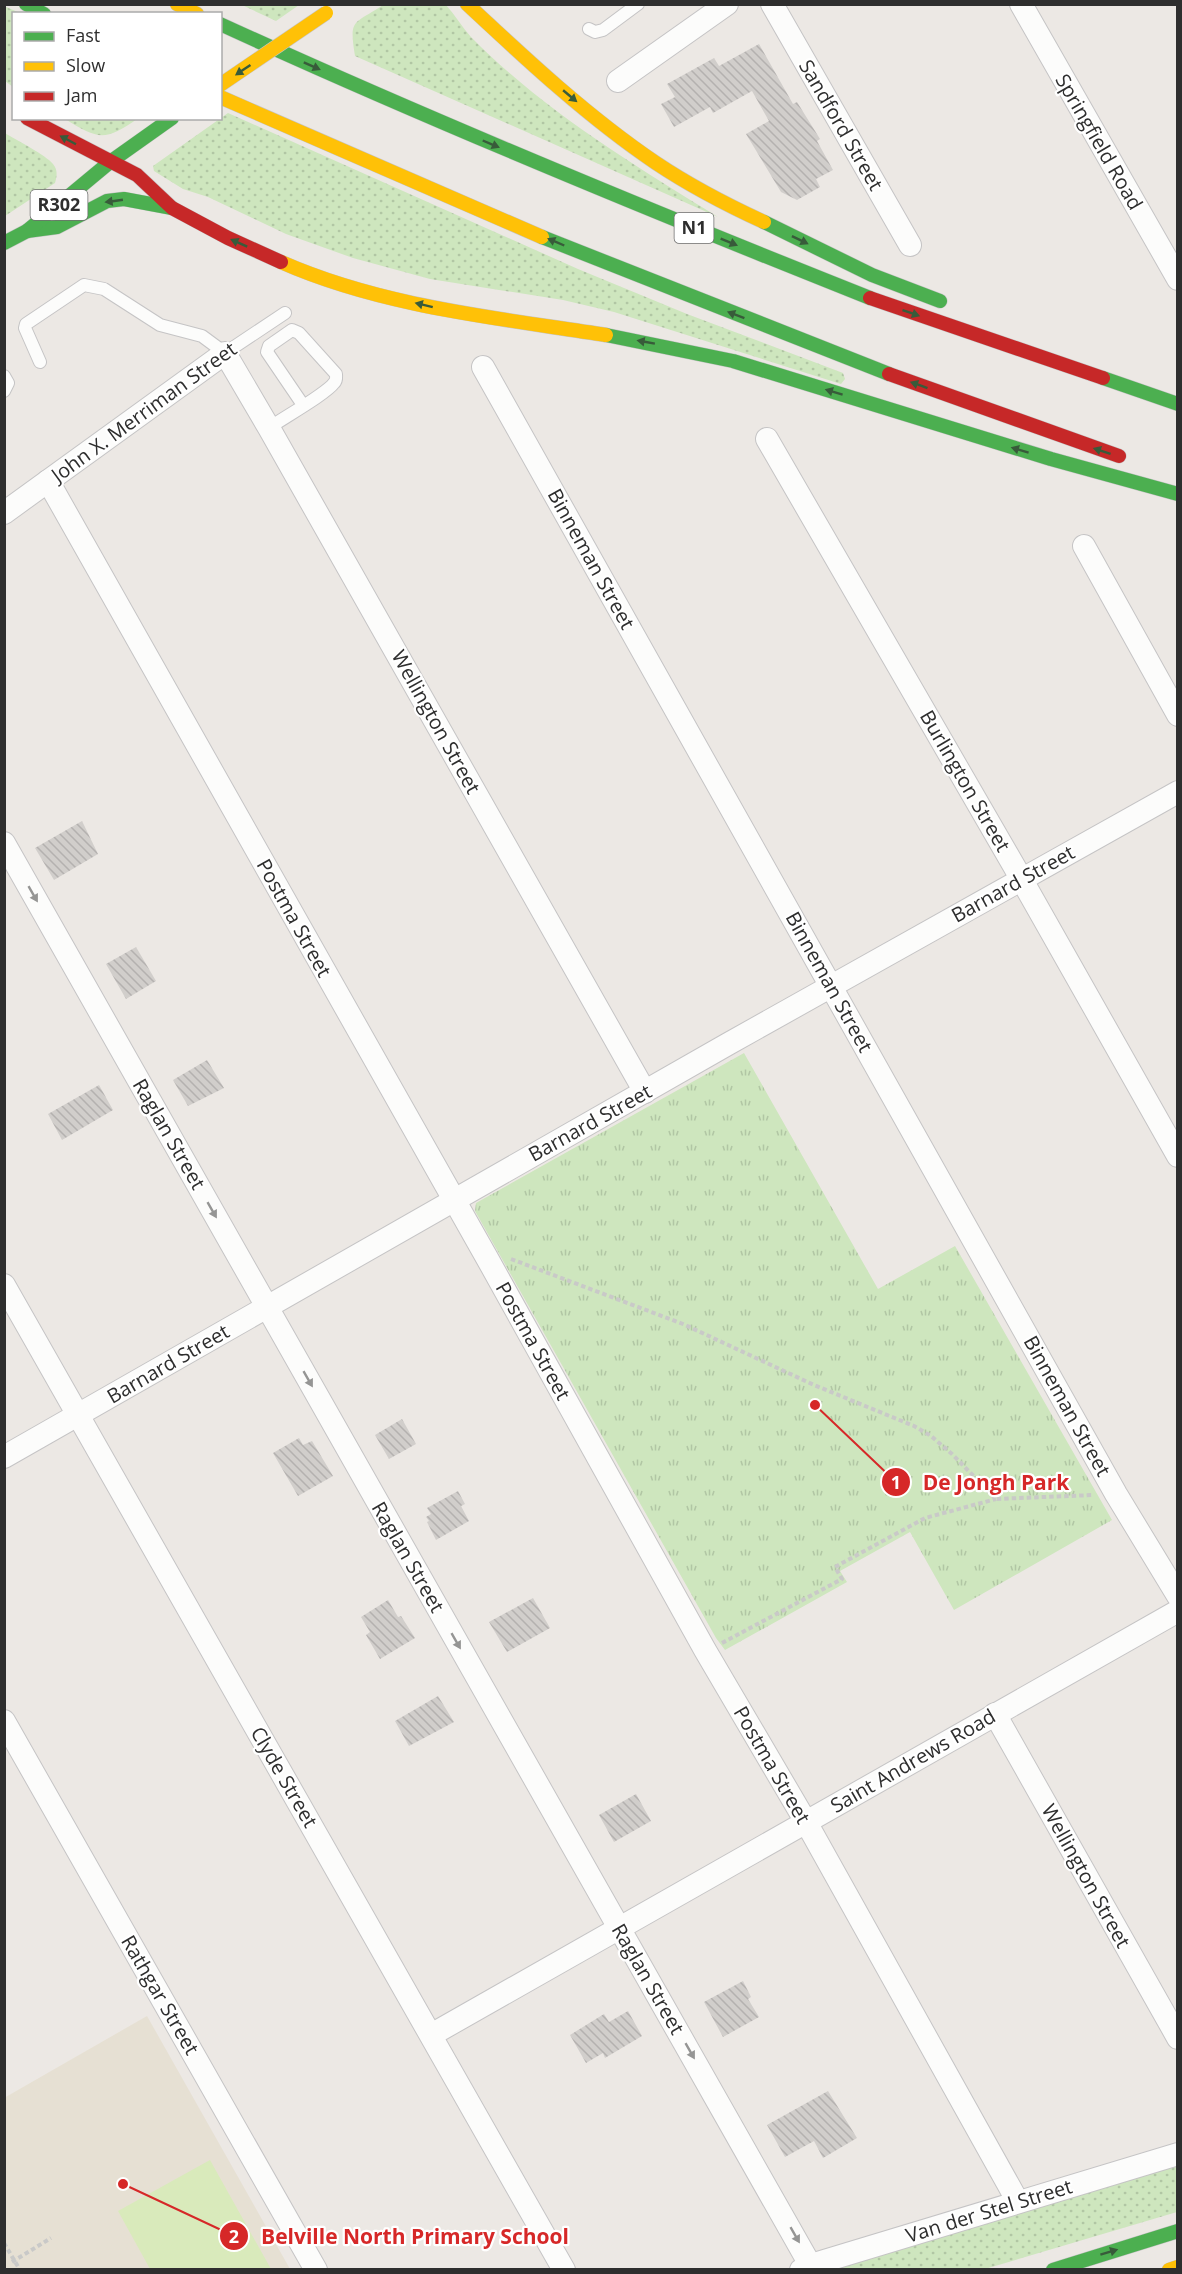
<svg xmlns="http://www.w3.org/2000/svg" width="1182" height="2274" font-family="'Open Sans',sans-serif">
<style>
.education{fill:#e6e0d3}
.grass{fill:url(#grass-dots)}
.park{fill:url(#park-tufts)}
.pitch{fill:#d9eabb}
.building{fill:url(#building-back-hatch)}
.lines{fill:none;stroke-linecap:round;stroke-linejoin:round}
.lane-casing{stroke:#c5c4c5;stroke-width:14}
.street-casing{stroke:#c5c4c5;stroke-width:24}
.fast-casing{stroke:#c5c4c5;stroke-width:15}
.slow-casing{stroke:#c5c4c5;stroke-width:15}
.jam-casing{stroke:#c5c4c5;stroke-width:15}
.path{stroke:#c9c9c8;stroke-width:4;stroke-dasharray:4.5 3;stroke-linecap:butt}
.lane{stroke:#fcfcfb;stroke-width:12}
.street{stroke:#fcfcfb;stroke-width:22}
.fast{stroke:#4caf50;stroke-width:14}
.slow{stroke:#ffc107;stroke-width:14}
.jam{stroke:#c62828;stroke-width:14}
.slow-bridge-casing{stroke:#c6c5c4;stroke-width:15;stroke-linecap:butt}
.slow-bridge{stroke:#ffc107;stroke-width:14}
.oneway{fill:#385b3a}
.oneway2{fill:#959594}
.labels{text-anchor:middle;stroke-width:4.5;stroke-linejoin:round;paint-order:stroke}
.shield{fill:#fff;stroke:#6d6d6d;stroke-width:1.5}
.shield-label{font-size:18px;font-weight:bold;fill:#2e2e2e}
.street-label{font-size:20px;fill:#2e2e2e;stroke:#fff}
.leader{fill:none;stroke:#d62828;stroke-width:2}
.callout-dot{fill:#d62828;stroke:#fff;stroke-width:2}
.mark-label{font-size:18px;text-anchor:middle;font-weight:bold;fill:#fff}
.callout-label{font-size:21px;text-anchor:middle;font-weight:bold;fill:#d62828;stroke:#fff;stroke-width:4.5;stroke-linejoin:round;paint-order:stroke}
</style>
<defs>
<pattern id="grass-dots" width="8" height="8" patternUnits="userSpaceOnUse" patternTransform="scale(1.5)"><rect width="8" height="8" fill="#cee6be"/><path d="M2 2h.1M6 6h.1" fill="none" stroke="#b1c6a4" stroke-width="1.8" stroke-linecap="round"/></pattern>
<pattern id="park-tufts" width="24" height="20" patternUnits="userSpaceOnUse" patternTransform="scale(1.5)"><rect width="24" height="20" fill="#cee6be"/><path d="M3 7l-1-3M5 7V3M7 7l1-3M15 17l-1-3M17 17v-4M19 17l1-3" fill="none" stroke="#b1c6a4"/></pattern>
<pattern id="building-back-hatch" width="6" height="6" patternUnits="userSpaceOnUse" patternTransform="scale(1.5)"><rect width="6" height="6" fill="#d1cecb"/><path d="M-1 5l2 2M0 0l6 6M5-1l2 2" fill="none" stroke="#b4b1af"/></pattern>
</defs>
<rect width="100%" height="100%" fill="#ece8e4"/>
<!-- education -->
<polygon class="education" points="147,2016 290,2269 5,2269 4,2098"/>
<!-- grass -->
<g class="grass">
<polygon points="242,5 299,4 299,5 276,21"/>
<path d="M383 5H446C455 15 462 27 471 37 543 110 631 163 718 217L355 56C349 18 353 25 383 5Z"/>
<polygon points="4,6 20,13 14,14 13,87 5,81"/>
<polygon points="228,113 578,269 687,314 843,373 845,379 841,384 614,312 563,300 430,279 353,258 286,234 208,197 183,189 154,171 153,166"/>
<path d="M65 119H137C104 142 98 139 65 119Z"/>
<path d="M5 133C16 140 46 155 53 164 58 170 57 176 55 183L5 216Z"/>
<polygon points="1177,2164 1177,2212 985,2269 841,2270 846,2264"/>
</g>
<!-- park -->
<polygon class="park" points="744,1053 878,1289 955,1246 1112,1520 954,1610 910,1532 840,1571 847,1582 725,1650 716,1638 475,1211 476,1203"/>
<!-- pitch -->
<polygon class="pitch" points="210,2160 271,2269 150,2269 118,2211"/>
<!-- building -->
<g class="building">
<polygon points="759,44 793,104 797,102 820,139 817,141 833,170 816,179 820,187 797,200 781,192 746,134 769,121 752,91 713,113 710,107 674,127 661,104 675,97 667,84 714,58 719,66"/>
<polygon points="82,821 98,854 54,880 35,848"/>
<polygon points="136,947 156,981 126,999 106,964"/>
<polygon points="207,1060 224,1088 188,1106 173,1080"/>
<polygon points="99,1085 113,1110 62,1140 48,1114"/>
<polygon points="402,1419 416,1444 389,1459 375,1435"/>
<polygon points="299,1438 303,1445 312,1441 333,1476 298,1496 273,1453"/>
<polygon points="458,1491 465,1504 461,1506 469,1521 436,1540 427,1522 429,1521 426,1517 431,1514 427,1508"/>
<polygon points="533,1598 550,1628 507,1652 489,1622"/>
<polygon points="388,1600 398,1617 401,1616 415,1638 380,1659 366,1635 370,1632 361,1617"/>
<polygon points="438,1696 454,1722 409,1746 395,1721"/>
<polygon points="636,1794 651,1821 614,1842 599,1815"/>
<polygon points="743,1981 751,1997 748,1999 759,2017 723,2037 704,2002"/>
<polygon points="628,2011 642,2036 605,2058 603,2053 586,2063 570,2035 604,2014 609,2022"/>
<polygon points="828,2091 857,2138 823,2158 814,2141 785,2157 767,2125"/>
</g>
<g class="lines">
<!-- lane casing -->
<g class="lane-casing">
<g id="lane">
<polyline points="589,29 595,32 603,30 638,4"/>
<polyline points="40,362 25,328 26,324 84,285 104,289 160,325 202,336 225,353 285,313"/>
<polyline points="4,376 8,383 4,391"/>
<path d="M269 428C283 418 326 394 334 383 337 380 336 378 336 374L299 333 292 330 269 346 267 352 303 405"/>
</g>
</g>
<!-- street casing -->
<g class="street-casing">
<g id="street">
<polyline points="772,4 910,245"/>
<polyline points="1021,4 1178,279"/>
<polyline points="618,81 727,4"/>
<polyline points="483,367 1116,1494 1178,1596"/>
<polyline points="767,439 1014,866 1178,1156"/>
<polyline points="48,481 487,1258 705,1650 806,1822 1018,2202"/>
<polyline points="4,513 225,353 269,428 645,1092"/>
<polyline points="1084,546 1178,715"/>
<polyline points="4,843 813,2270"/>
<polyline points="4,1285 564,2270"/>
<polyline points="4,1457 728,1044 1178,792"/>
<polyline points="995,1714 1178,2038"/>
<polyline points="4,1721 316,2270"/>
<polyline points="431,2035 1178,1611"/>
<polyline points="801,2270 811,2265 1178,2154"/>
</g>
</g>
<!-- fast casing -->
<g class="fast-casing">
<g id="fast">
<polyline points="26,4 44,14"/>
<path d="M220 24C434 122 651 211 870 298"/>
<polyline points="764,222 872,275 940,301"/>
<polyline points="27,231 57,227 107,201 124,199 172,208"/>
<polyline points="542,237 889,374"/>
<polyline points="4,243 27,231 110,162 172,118"/>
<polyline points="606,335 733,361 1051,459 1178,494"/>
<polyline points="1103,378 1178,404"/>
<polyline points="1053,2270 1178,2231"/>
</g>
</g>
<!-- slow casing -->
<g class="slow-casing">
<g id="slow">
<polyline points="177,4 197,14"/>
<path d="M467 4C527 60 588 117 656 163 689 185 727 205 764 222"/>
<polyline points="220,97 542,237"/>
<path d="M281 262C383 307 498 318 606 335"/>
<polyline points="1169,2270 1178,2267"/>
</g>
</g>
<!-- jam casing -->
<g class="jam-casing">
<g id="jam">
<polyline points="27,118 137,175 172,208 228,238 281,262"/>
<polyline points="870,298 1103,378"/>
<polyline points="889,374 1119,456"/>
</g>
</g>
<!-- path -->
<g class="path">
<polyline points="511,1259 683,1324 814,1385 914,1426 931,1436 952,1454 996,1499 1093,1495"/>
<polyline points="722,1643 842,1579 835,1567 925,1518 996,1499"/>
<polyline points="4,2243 20,2270"/>
<polyline points="12,2262 51,2238"/>
</g>
<!-- lane -->
<use href="#lane" class="lane"/>
<!-- street -->
<use href="#street" class="street"/>
<!-- fast -->
<use href="#fast" class="fast"/>
<!-- slow -->
<use href="#slow" class="slow"/>
<!-- jam -->
<use href="#jam" class="jam"/>
<!-- slow-bridge casing -->
<g class="slow-bridge-casing">
<polyline id="slow-bridge" points="220,85 326,13"/>
</g>
<!-- slow-bridge -->
<use href="#slow-bridge" class="slow-bridge"/>
</g>
<!-- one-way arrows -->
<defs><path id="oneway-solid" d="M-6-.8H1V-3.2L6.5 0L1 3.2V.8H-6Z" transform="scale(1.5)"/></defs>
<g class="oneway">
<use href="#oneway-solid" transform="translate(312 66) rotate(24)"/>
<use href="#oneway-solid" transform="translate(243 70) rotate(146)"/>
<use href="#oneway-solid" transform="translate(570 96) rotate(40)"/>
<use href="#oneway-solid" transform="translate(68 140) rotate(-152)"/>
<use href="#oneway-solid" transform="translate(491 144) rotate(23)"/>
<use href="#oneway-solid" transform="translate(114 201) rotate(172)"/>
<use href="#oneway-solid" transform="translate(800 240) rotate(26)"/>
<use href="#oneway-solid" transform="translate(556 242) rotate(-157)"/>
<use href="#oneway-solid" transform="translate(729 242) rotate(22)"/>
<use href="#oneway-solid" transform="translate(239 243) rotate(-156)"/>
<use href="#oneway-solid" transform="translate(424 305) rotate(-166)"/>
<use href="#oneway-solid" transform="translate(911 313) rotate(19)"/>
<use href="#oneway-solid" transform="translate(736 315) rotate(-159)"/>
<use href="#oneway-solid" transform="translate(646 342) rotate(-170)"/>
<use href="#oneway-solid" transform="translate(919 385) rotate(-160)"/>
<use href="#oneway-solid" transform="translate(834 392) rotate(-163)"/>
<use href="#oneway-solid" transform="translate(1020 450) rotate(-163)"/>
<use href="#oneway-solid" transform="translate(1102 451) rotate(-162)"/>
<use href="#oneway-solid" transform="translate(1109 2252) rotate(-17)"/>
</g>
<g class="oneway2">
<use href="#oneway-solid" transform="translate(33 894) rotate(60)"/>
<use href="#oneway-solid" transform="translate(212 1210) rotate(60)"/>
<use href="#oneway-solid" transform="translate(308 1379) rotate(60)"/>
<use href="#oneway-solid" transform="translate(456 1641) rotate(60)"/>
<use href="#oneway-solid" transform="translate(690 2051) rotate(60)"/>
<use href="#oneway-solid" transform="translate(795 2235) rotate(60)"/>
</g>
<g class="labels">
<!-- shield labels -->
<g class="shield">
<rect x="30.5" y="190" width="57" height="30" rx="4.5"/>
<rect x="674.5" y="213" width="39" height="30" rx="4.5"/>
</g>
<g class="shield-label">
<text x="59" y="211">R302</text>
<text x="694" y="234">N1</text>
</g>
<!-- street labels -->
<g class="street-label">
<text transform="translate(841 125) rotate(60)" y="7">Sandford Street</text>
<text transform="translate(1099 142) rotate(60)" y="7">Springfield Road</text>
<text transform="translate(144 412) rotate(-36)" y="7">John X. Merriman Street</text>
<text transform="translate(591 559) rotate(61)" y="7">Binneman Street</text>
<text transform="translate(436 722) rotate(61)" y="7">Wellington Street</text>
<text transform="translate(965 781) rotate(60)" y="7">Burlington Street</text>
<text transform="translate(1013 884) rotate(-29)" y="7">Barnard Street</text>
<text transform="translate(294 918) rotate(61)" y="7">Postma Street</text>
<text transform="translate(829 982) rotate(61)" y="7">Binneman Street</text>
<text transform="translate(590 1123) rotate(-29)" y="7">Barnard Street</text>
<text transform="translate(169 1134) rotate(60)" y="7">Raglan Street</text>
<text transform="translate(533 1341) rotate(61)" y="7">Postma Street</text>
<text transform="translate(168 1364) rotate(-30)" y="7">Barnard Street</text>
<text transform="translate(1067 1406) rotate(61)" y="7">Binneman Street</text>
<text transform="translate(408 1557) rotate(60)" y="7">Raglan Street</text>
<text transform="translate(913 1761) rotate(-30)" y="7">Saint Andrews Road</text>
<text transform="translate(772 1765) rotate(60)" y="7">Postma Street</text>
<text transform="translate(284 1777) rotate(60)" y="7">Clyde Street</text>
<text transform="translate(1086 1876) rotate(61)" y="7">Wellington Street</text>
<text transform="translate(648 1979) rotate(60)" y="7">Raglan Street</text>
<text transform="translate(160 1995) rotate(60)" y="7">Rathgar Street</text>
<text transform="translate(989 2211) rotate(-17)" y="7">Van der Stel Street</text>
</g>
</g>
<!-- callouts -->
<path class="leader" d="M815 1405L896 1482M123 2184L234 2236"/>
<g class="callout-dot">
<circle cx="815" cy="1405" r="6"/>
<circle cx="123" cy="2184" r="6"/>
<circle cx="896" cy="1482" r="15"/>
<circle cx="234" cy="2236" r="15"/>
</g>
<g class="mark-label">
<text x="896" y="1489">1</text>
<text x="234" y="2243">2</text>
</g>
<g class="callout-label">
<text x="996" y="1490">De Jongh Park</text>
<text x="415" y="2244">Belville North Primary School</text>
</g>
<!-- border -->
<rect width="1182" height="2274" fill="none" stroke="#2e2e2e" stroke-width="12"/>
<!-- legend -->
<rect x="12" y="12" width="210" height="108" fill="#ffffff" stroke="#ababab" stroke-width="1.5"/>
<rect x="24" y="32" width="30" height="9" fill="#4caf50" stroke="#ababab" stroke-width="1.5"/>
<text x="66" y="42" font-size="18" fill="#2e2e2e">Fast</text>
<rect x="24" y="62" width="30" height="9" fill="#ffc107" stroke="#ababab" stroke-width="1.5"/>
<text x="66" y="72" font-size="18" fill="#2e2e2e">Slow</text>
<rect x="24" y="92" width="30" height="9" fill="#c62828" stroke="#ababab" stroke-width="1.5"/>
<text x="66" y="102" font-size="18" fill="#2e2e2e">Jam</text>
</svg>
